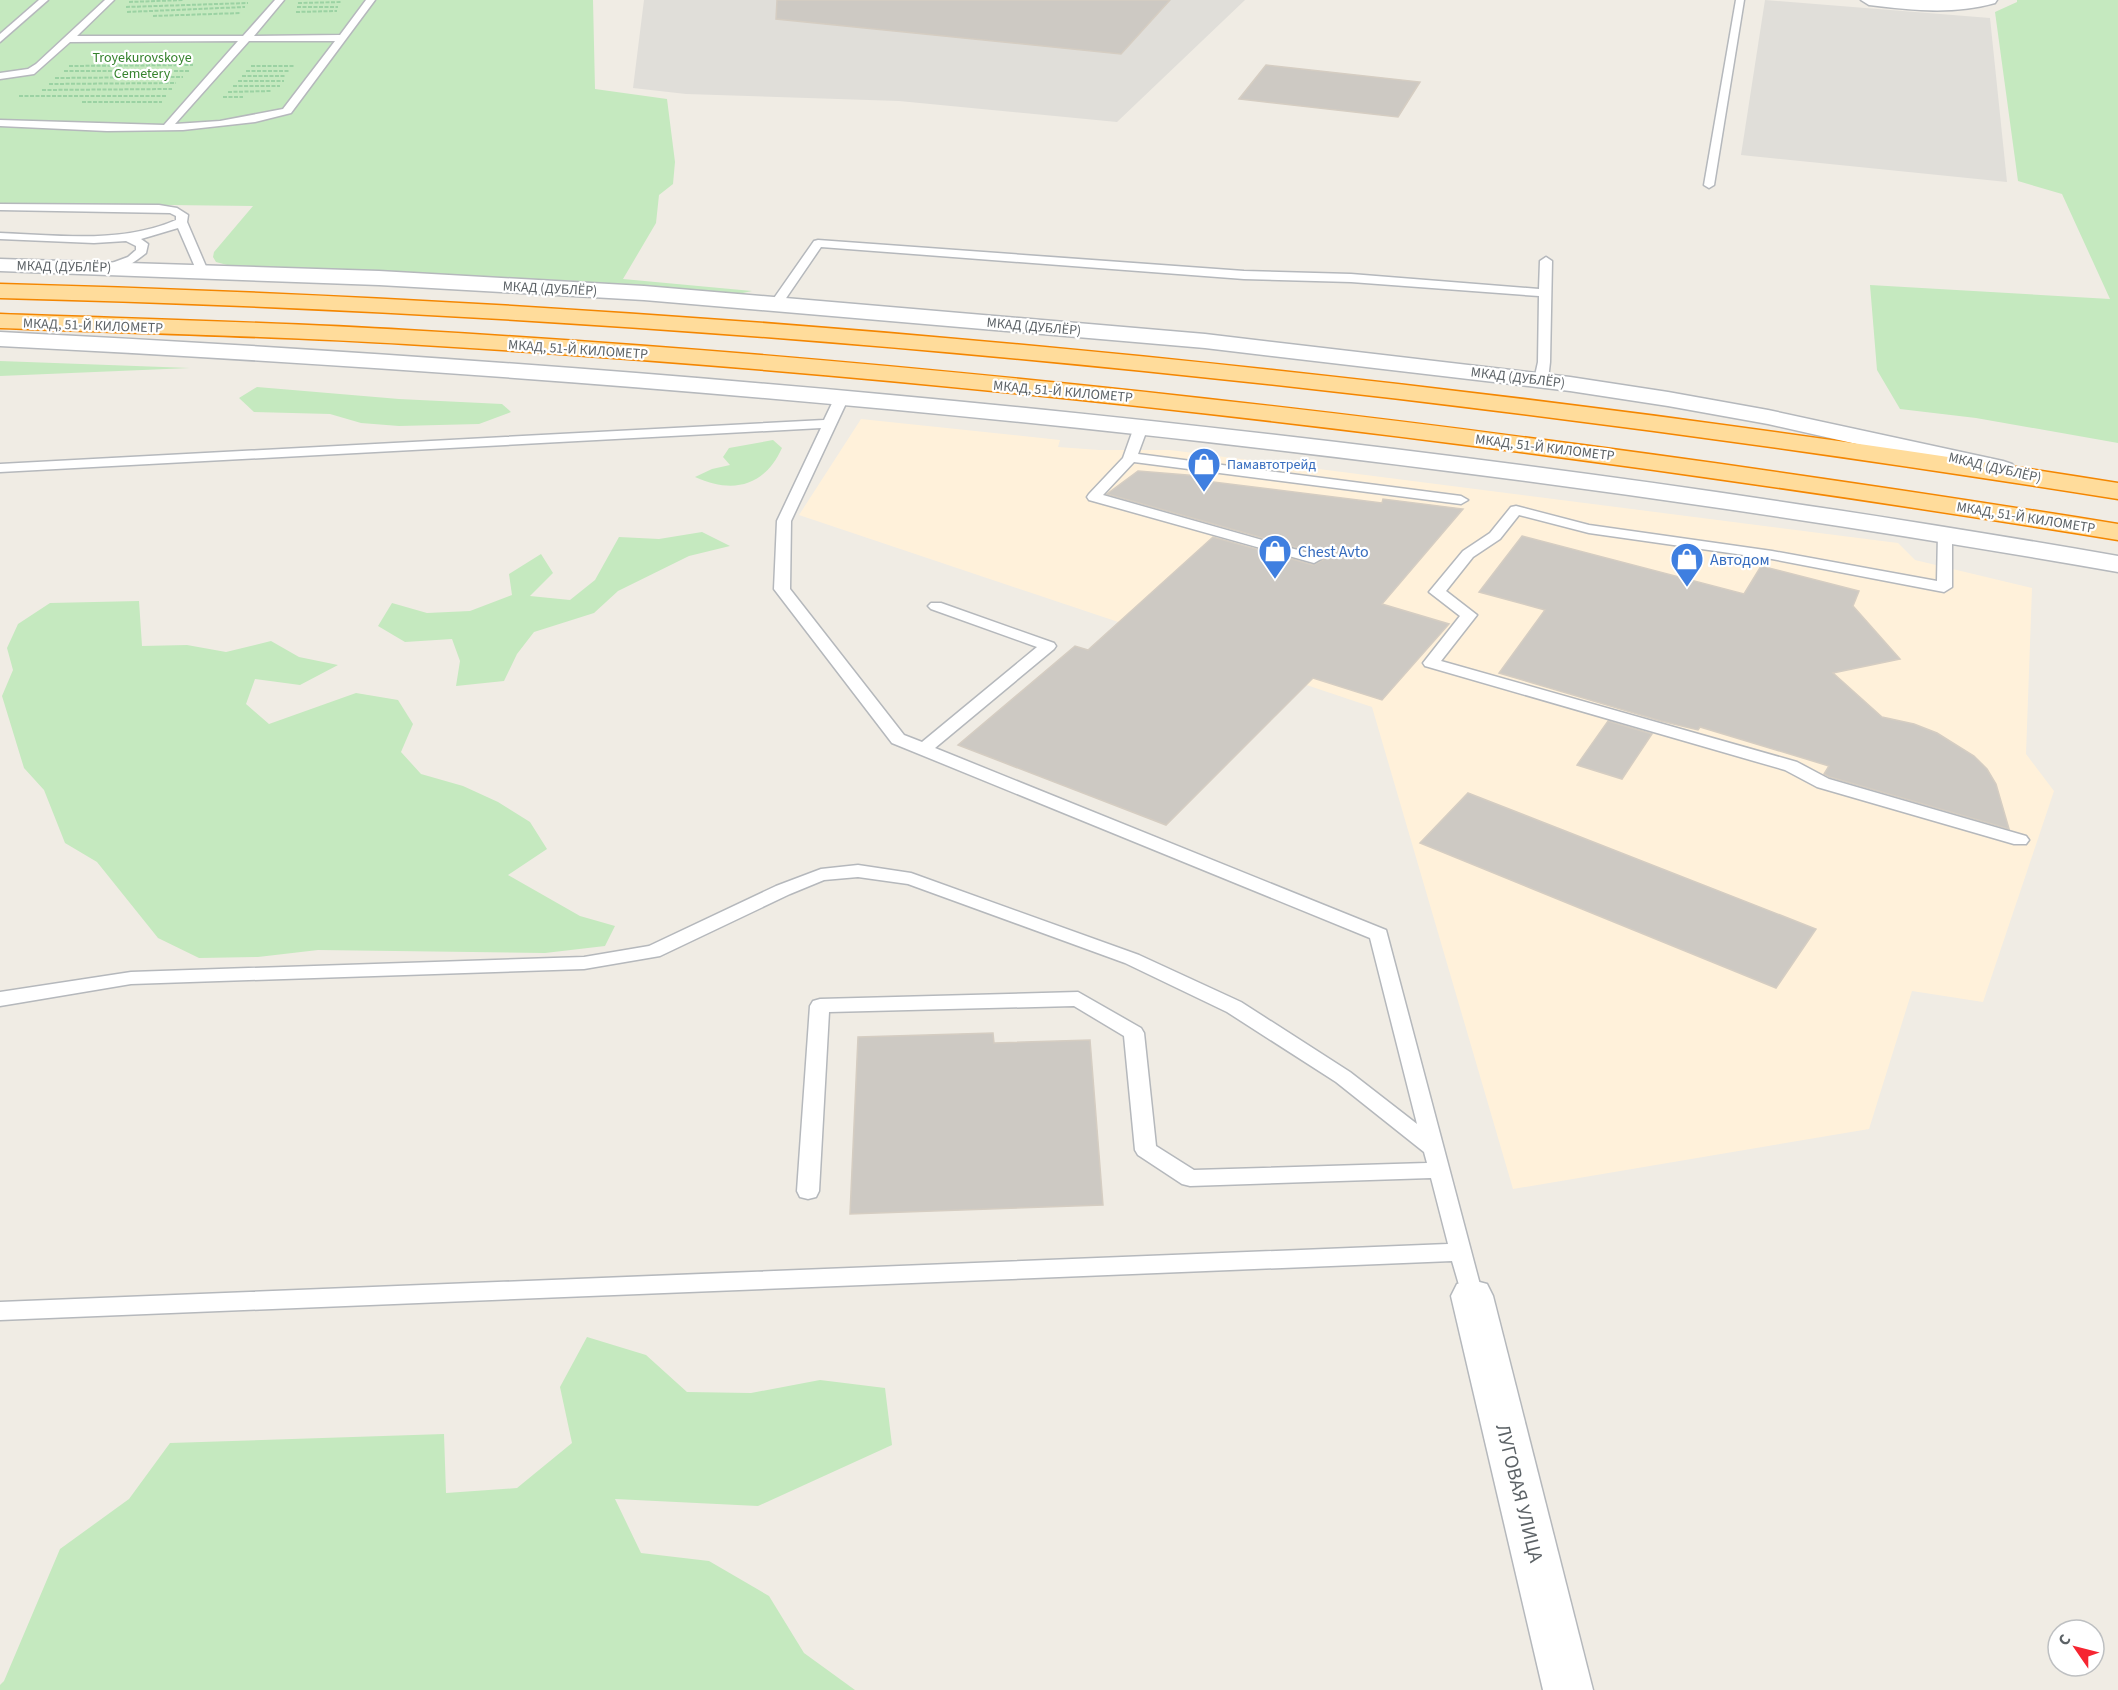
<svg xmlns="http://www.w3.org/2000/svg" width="2118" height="1690" font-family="'Source Sans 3',sans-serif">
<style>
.commercial{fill:#fff1da}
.industrial{fill:#e0ded9}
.green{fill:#c5e9bf}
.building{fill:#cdc9c3;stroke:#d5cdc2;stroke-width:1.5}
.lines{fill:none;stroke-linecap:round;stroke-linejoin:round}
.service-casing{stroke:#b5b8bc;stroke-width:3}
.minor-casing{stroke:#b5b8bc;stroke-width:3}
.tertiary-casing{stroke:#b5b8bc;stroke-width:3}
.trunk-casing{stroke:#f48600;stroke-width:3}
.path{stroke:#9bd2a3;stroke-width:2;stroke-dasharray:4 1.5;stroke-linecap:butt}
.service{fill:#fff;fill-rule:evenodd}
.minor{fill:#fff;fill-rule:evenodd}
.tertiary{fill:#fff;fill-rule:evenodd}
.trunk{fill:#ffdc9b;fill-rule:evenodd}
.labels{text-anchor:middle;stroke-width:4.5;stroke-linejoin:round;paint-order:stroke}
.far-park-label{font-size:14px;fill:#36832e;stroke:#fff}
.far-street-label{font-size:14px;fill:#5c6266;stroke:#fff}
.far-shop-label{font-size:14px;fill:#366cbe;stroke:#fff;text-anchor:start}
.shop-label{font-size:16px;fill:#366cbe;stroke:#fff;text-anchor:start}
.near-street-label{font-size:20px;fill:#5c6266;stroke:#fff}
</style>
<rect width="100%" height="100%" fill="#f0ece4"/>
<!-- commercial -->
<polygon class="commercial" points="861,419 1060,440 1058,447 1099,450 1170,450 1898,543 1915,560 2032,588 2026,754 2054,791 1983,1002 1912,991 1869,1129 1513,1189 1372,707 799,515"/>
<!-- industrial -->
<g class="industrial">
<polygon points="644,0 1245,0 1117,122 899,101 686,94 633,88"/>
<polygon points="1765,0 1990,18 2007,182 1741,155"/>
</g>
<!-- green -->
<g class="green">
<polygon points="0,0 593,0 595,89 667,99 675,162 673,184 659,195 656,223 623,279 752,291 729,296 579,281 227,265 216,262 213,257 214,252 253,206 0,203"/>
<polygon points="2017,0 2118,0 2118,443 1976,418 1900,409 1877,370 1870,285 2110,299 2062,194 2018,181 1995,12 2017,2"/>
<polygon points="0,361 190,368 0,376"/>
<polygon points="257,387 399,399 502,404 511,412 479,424 399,426 361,423 330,414 254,412 239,398"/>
<path d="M773 440 782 448C764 487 733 494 695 477L712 469 730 465 723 457 729 448Z"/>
<polygon points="702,532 730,546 689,556 618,591 594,613 534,632 517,654 504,681 456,686 460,661 452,639 405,642 378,626 392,603 427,613 470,611 512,595 509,574 541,554 553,573 530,596 570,600 595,580 619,537 659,539"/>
<polygon points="139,601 142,646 187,645 226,652 271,641 299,657 338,665 300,685 255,679 246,704 269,724 356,693 398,700 413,724 401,752 421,774 463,786 498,802 530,822 547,849 508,875 580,916 615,926 605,946 545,953 318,950 258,957 199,958 158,938 97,862 65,843 44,790 24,768 2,696 13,670 7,648 18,624 50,603"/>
<polygon points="587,1337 646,1355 687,1392 751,1393 820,1380 885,1388 892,1445 758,1506 615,1499 641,1553 709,1561 769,1596 804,1653 855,1690 0,1690 0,1685 4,1681 60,1549 129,1499 170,1443 444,1434 446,1493 517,1488 572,1443 560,1387"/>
</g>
<!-- building -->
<g class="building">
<polygon points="777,0 1170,0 1121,54 776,19"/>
<polygon points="1266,65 1420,82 1398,117 1239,99"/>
<polygon points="1138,471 1199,476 1197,480 1382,503 1383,499 1463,509 1382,604 1449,624 1382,700 1313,678 1166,825 958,745 1075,646 1088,650 1213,537 1313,565 1323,560 1320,554 1107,494"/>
<polygon points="1522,536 1744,594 1761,566 1859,591 1853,606 1900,659 1833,673 1882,717 1914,724 1937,733 1974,756 1987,769 1996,784 2009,829 1830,777 1824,774 1829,766 1700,727 1698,730 1661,721 1499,673 1545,610 1479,592"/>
<polygon points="1608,721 1652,734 1622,779 1577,765"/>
<polygon points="1468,793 1816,929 1776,988 1420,843"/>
<polygon points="993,1033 994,1043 1090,1040 1103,1205 850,1214 858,1037"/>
</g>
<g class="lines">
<!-- service casing -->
<g class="service-casing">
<g id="service">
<polygon points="39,0 48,0 0,42 0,34"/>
<path d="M105 0H114L77 36H243L275 0H284L254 36 340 35 366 0H375L291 113 255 122 183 130 107 131 0 126V120L164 125 238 41 70 42 34 74 0 79V73L28 69 36 64ZM249 41H335L283 109 220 121 175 124Z"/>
<polygon points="1736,0 1744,0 1714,185 1709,188 1704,185"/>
<path d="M0 204 159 205 177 208 188 215 187 222 208 271 202 275 198 274 178 228 141 239 148 244 146 253C136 261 122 272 109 270V264L128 257 136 250V246L126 241 94 243 0 239V233C58 235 121 244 176 220V216L170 213 0 210Z"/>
<polygon points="818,240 1244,271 1351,274 1539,289 1540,261 1546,257 1552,261 1550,362 1548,380 1541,384 1534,380 1538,362 1539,296 1351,282 1244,279 821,247 780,307 772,307 772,301 814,241"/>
<polygon points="842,393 849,397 791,521 790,589 904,735 922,742 1037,647 931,609 928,606 931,603 941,603 1054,643 1056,646 1054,649 935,748 1386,930 1483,1296 1480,1302 1472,1305 1464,1302 1452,1261 0,1320 0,1302 1448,1244 1431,1178 1190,1186 1182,1184 1138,1155 1135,1150 1124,1036 1074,1006 829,1012 819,1191 816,1197 808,1199 800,1197 797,1191 810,1006 813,1001 820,999 1078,992 1141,1028 1144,1033 1156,1146 1194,1170 1427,1163 1424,1152 1336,1082 1227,1012 1125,963 908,884 858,877 824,880 790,894 660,956 584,969 131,984 0,1006 0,992 131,972 584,957 649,946 776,886 821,869 858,865 911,873 1139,955 1241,1002 1350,1072 1417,1124 1370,938 892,743 774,589 777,521 821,428 0,472 0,464 824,420 835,397"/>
<polygon points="1141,423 1148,427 1138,454 1461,496 1468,500 1461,504 1134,462 1103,495 1319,556 1321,559 1314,563 1089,500 1087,497 1089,494 1123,458 1134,427"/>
<polygon points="1516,506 1589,525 1772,551 1937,581 1938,533 1945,529 1950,530 1952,533 1952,587 1944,592 1772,559 1589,533 1519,515 1500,539 1473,557 1446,591 1477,615 1441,661 1797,762 1829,779 2026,836 2029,840 2026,844 2014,844 1817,787 1785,770 1425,666 1423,663 1460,616 1429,592 1463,551 1490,533 1511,507"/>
</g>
</g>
<!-- minor casing -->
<g class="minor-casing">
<g id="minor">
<path d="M1861 0H1997L1995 3C1952 15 1912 10 1869 5Z"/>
<polygon points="0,259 379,271 644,286 1205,334 1570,377 1668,392 1768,410 2003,461 2012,464 2016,469 2012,474 2003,477 1768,424 1668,406 1570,391 1205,348 644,300 379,285 0,271"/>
<polygon points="1472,1280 1487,1284 1493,1296 1593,1690 1543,1690 1451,1296 1457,1284"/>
</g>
</g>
<!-- tertiary casing -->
<g class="tertiary-casing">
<path id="tertiary" d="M0 332C709 368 1418 434 2118 556V572C1418 449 710 382 0 346Z"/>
</g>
<!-- trunk casing -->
<g class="trunk-casing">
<g id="trunk">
<path d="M0 284C709 302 1418 372 2118 483V499C1418 387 709 315 0 298Z"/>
<path d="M0 314C135 319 271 322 406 330 980 363 1551 433 2118 524V540C1552 448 979 378 406 344 271 336 136 333 0 328Z"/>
</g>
</g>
<!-- path -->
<g class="path">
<polyline points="129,2 184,0"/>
<polyline points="298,3 342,2"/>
<polyline points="126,7 248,3"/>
<polyline points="297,7 338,7"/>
<polyline points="127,12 245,7"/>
<polyline points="296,12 337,11"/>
<polyline points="153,16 241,13"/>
<polyline points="69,66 193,65"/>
<polyline points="251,66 294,66"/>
<polyline points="64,71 189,71"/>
<polyline points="246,71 290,71"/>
<polyline points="242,76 285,76"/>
<polyline points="55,78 183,77"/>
<polyline points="238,81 284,81"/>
<polyline points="49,84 176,83"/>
<polyline points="233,86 280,86"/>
<polyline points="42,90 172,89"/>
<polyline points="228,92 271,91"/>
<polyline points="19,96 167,96"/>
<polyline points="223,97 243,97"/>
<polyline points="82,102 162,102"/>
</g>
<!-- service -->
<use href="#service" class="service"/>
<!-- minor -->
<use href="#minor" class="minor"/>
<!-- tertiary -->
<use href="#tertiary" class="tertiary"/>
<!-- trunk -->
<use href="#trunk" class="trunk"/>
</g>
<!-- icons -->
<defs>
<g id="shop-pin" transform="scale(1.725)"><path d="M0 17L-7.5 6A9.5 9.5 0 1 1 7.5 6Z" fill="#3f7fe0" stroke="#fff"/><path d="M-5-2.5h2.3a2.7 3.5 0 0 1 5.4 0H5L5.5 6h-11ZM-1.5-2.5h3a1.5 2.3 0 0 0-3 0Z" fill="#fff"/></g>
</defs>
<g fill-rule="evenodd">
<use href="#shop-pin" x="1204" y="464"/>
<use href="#shop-pin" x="1275" y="551"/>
<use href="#shop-pin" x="1687" y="559"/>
</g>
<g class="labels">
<!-- far-park labels -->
<g class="far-park-label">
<text x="142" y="62">Troyekurovskoye<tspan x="142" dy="16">Cemetery</tspan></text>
</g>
<!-- far-street labels -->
<g class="far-street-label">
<text transform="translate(64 266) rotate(1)" y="5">МКАД (ДУБЛЁР)</text>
<text transform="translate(550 288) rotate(3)" y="5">МКАД (ДУБЛЁР)</text>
<text transform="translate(93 325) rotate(2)" y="5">МКАД, 51-Й КИЛОМЕТР</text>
<text transform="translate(1034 326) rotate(5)" y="5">МКАД (ДУБЛЁР)</text>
<text transform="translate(578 349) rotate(4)" y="5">МКАД, 51-Й КИЛОМЕТР</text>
<text transform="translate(1518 377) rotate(7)" y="5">МКАД (ДУБЛЁР)</text>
<text transform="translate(1063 391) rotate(5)" y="5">МКАД, 51-Й КИЛОМЕТР</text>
<text transform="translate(1545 447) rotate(7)" y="5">МКАД, 51-Й КИЛОМЕТР</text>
<text transform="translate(1995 467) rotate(13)" y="5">МКАД (ДУБЛЁР)</text>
<text transform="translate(2026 517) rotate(9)" y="5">МКАД, 51-Й КИЛОМЕТР</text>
</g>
<!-- far-shop labels -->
<g class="far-shop-label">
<text x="1227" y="469">Памавтотрейд</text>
</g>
<!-- shop labels -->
<g class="shop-label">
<text x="1298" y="557">Chest Avto</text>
<text x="1710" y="565">Автодом</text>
</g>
<!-- near-street labels -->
<g class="near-street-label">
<text transform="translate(1520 1493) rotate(76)" y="7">ЛУГОВАЯ УЛИЦА</text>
</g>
</g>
<!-- north arrow -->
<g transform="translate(2076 1648) rotate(305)"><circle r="28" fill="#ffffff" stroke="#bec0c2" stroke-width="1.5"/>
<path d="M0-4.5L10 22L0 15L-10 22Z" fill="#f62531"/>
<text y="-9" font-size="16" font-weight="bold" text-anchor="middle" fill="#5c6266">С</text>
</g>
</svg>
